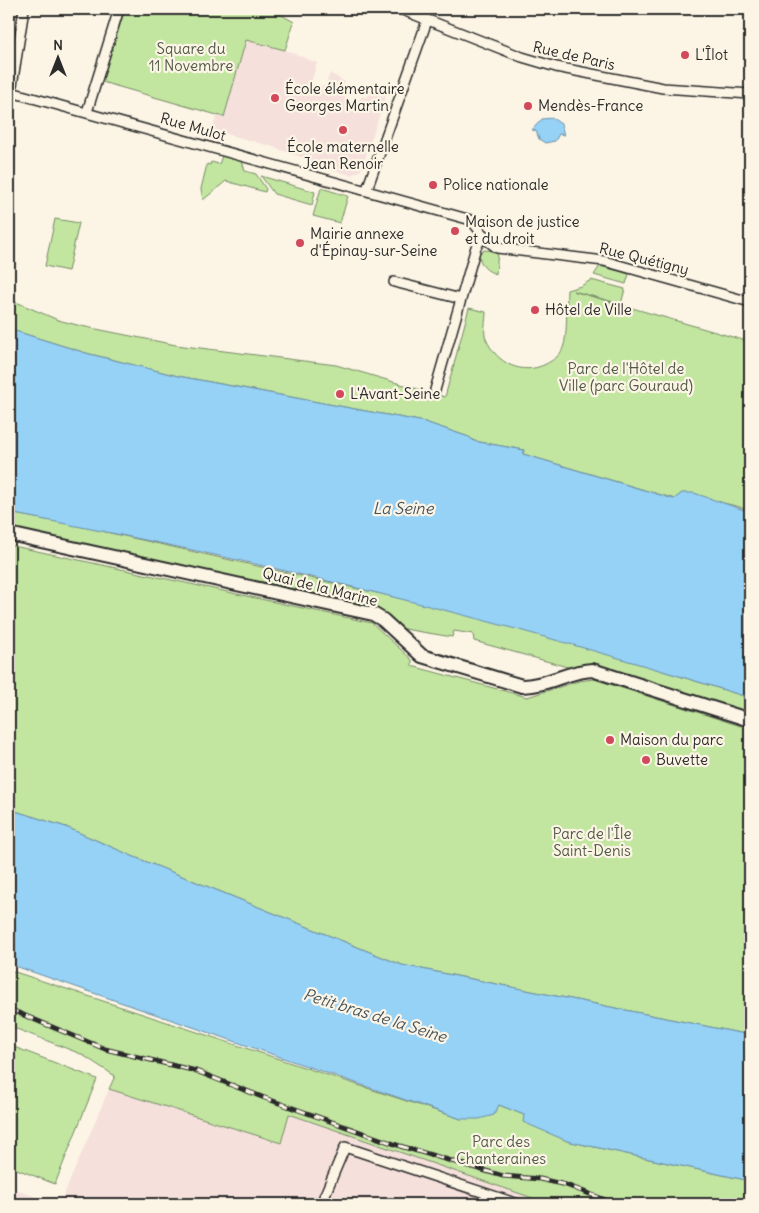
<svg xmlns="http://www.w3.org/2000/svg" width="759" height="1213" font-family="Delius,sans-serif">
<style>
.built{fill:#f5e0dc}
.green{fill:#c2e6a0;stroke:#768866}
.water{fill:#96d1f6;stroke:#6b8fa5}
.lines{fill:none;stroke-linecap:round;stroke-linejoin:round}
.street-casing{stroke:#2b2b2b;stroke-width:12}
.secondary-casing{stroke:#2b2b2b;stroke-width:16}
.street{stroke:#fcf5e5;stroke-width:9}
.secondary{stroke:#fcf5e5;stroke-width:12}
.rail-casing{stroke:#2b2b2b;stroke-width:5}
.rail{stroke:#fcf5e5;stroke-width:3;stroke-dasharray:9;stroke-linecap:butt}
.poi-dot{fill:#d1495b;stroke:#fcf5e5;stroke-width:2}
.labels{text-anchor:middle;stroke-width:4.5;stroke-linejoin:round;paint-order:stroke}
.park-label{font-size:15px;fill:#515a48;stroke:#fcf5e5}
.poi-label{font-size:15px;fill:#2b2b2b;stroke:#fcf5e5;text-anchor:start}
.street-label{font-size:15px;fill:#2b2b2b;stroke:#fcf5e5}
.water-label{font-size:16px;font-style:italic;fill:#46545e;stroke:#fcf5e5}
</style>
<rect width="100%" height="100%" fill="#fcf5e5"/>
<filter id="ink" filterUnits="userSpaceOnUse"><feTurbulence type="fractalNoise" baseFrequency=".02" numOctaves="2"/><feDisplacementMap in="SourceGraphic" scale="10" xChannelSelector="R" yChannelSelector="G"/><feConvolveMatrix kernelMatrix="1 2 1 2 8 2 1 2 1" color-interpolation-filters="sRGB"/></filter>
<g filter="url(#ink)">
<!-- built -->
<g class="built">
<polygon points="246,40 285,50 317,63 311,83 325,87 330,73 345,82 339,94 357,104 362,96 367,98 368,94 386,96 361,170 351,175 307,164 307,159 270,146 212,130 217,115 224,117"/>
<polygon points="109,1089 280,1143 288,1114 551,1204 60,1204"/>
<polygon points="9,1187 55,1204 9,1204"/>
</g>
<!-- green -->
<g class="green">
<polygon points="125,9 271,9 294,22 285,50 246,40 224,117 102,82"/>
<polygon points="222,156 242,161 245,171 256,174 266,189 265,192 226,181 203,200 201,189 207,164 210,165 211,162 219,164"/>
<polygon points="261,176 315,192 312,205 274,194"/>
<polygon points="321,188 348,196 340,223 313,216"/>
<polygon points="55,219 79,223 68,271 45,266"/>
<path d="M483 250 498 251 496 274C486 271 480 265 479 254Z"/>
<polygon points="600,266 629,274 626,284 594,275"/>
<path d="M591 280 625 289 621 304 573 291 750 342V482L748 483 750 484V512L740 507 682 493 675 499 523 454 524 450 474 441 469 437 425 422 178 376 86 353 9 329V299L58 320 81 326 176 345 336 365 445 397 469 308 486 312C486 320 483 332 486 339 497 364 522 376 546 364 553 360 560 356 563 348 568 335 566 305 567 290L581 286Z"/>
<polygon points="9,513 75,525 417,602 570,642 750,698 750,715 601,667 571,668 474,641 473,634 454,631 452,637 398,628 376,608 9,528"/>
<polygon points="9,545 372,623 412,660 412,666 527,697 579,681 594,679 750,729 750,1035 402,965 132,856 66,827 9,809"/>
<polygon points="9,970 461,1119 499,1105 524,1115 567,1141 750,1181 750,1204 550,1204 289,1114 281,1143 109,1089 115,1076 81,1054 9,1026"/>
<polygon points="9,1045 97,1079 55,1184 9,1166"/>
</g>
<!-- water -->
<g class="water">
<polygon points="552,118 561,124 564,135 559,134 555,141 545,143 539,139 536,131 532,130 542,119"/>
<path d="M9 329 86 353 178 376 425 422 469 437 474 441 524 450 523 454 674 499 682 493H694L750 512V698C507 621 259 560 9 513Z"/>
<polygon points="9,809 66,827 132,856 402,965 750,1035 750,1181 567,1141 523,1122 524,1115 499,1105 494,1115 479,1119 461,1119 9,964"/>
</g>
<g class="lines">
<!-- street casing -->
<g class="street-casing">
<g id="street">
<polyline points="24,9 11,92 471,220 488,241 497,248 604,261 750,302"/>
<polyline points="400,9 522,57 556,67 663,88 750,94"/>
<polyline points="87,112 119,9"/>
<polyline points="367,189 427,21"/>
<polyline points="394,282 461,299"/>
<polyline points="435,390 476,247 484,235"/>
<polyline points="321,1204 345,1147 518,1204"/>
</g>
</g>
<!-- secondary casing -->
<g class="secondary-casing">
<path id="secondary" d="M9 534 373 614 383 620 422 656 522 686C547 686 568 671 592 670L750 720"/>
</g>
<!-- street -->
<use href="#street" class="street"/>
<!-- secondary -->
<use href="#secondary" class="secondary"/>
<!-- rail casing -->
<g class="rail-casing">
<polyline id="rail" points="9,1009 105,1049 196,1071 262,1097 400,1146 503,1176 540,1179 566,1185 616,1204"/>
</g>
<!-- rail -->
<use href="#rail" class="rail"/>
</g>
</g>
<!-- markers -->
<g class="poi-dot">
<circle cx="685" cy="55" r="5"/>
<circle cx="275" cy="98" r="5"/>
<circle cx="528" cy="106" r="5"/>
<circle cx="343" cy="130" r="5"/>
<circle cx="433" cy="185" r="5"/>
<circle cx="455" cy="231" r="5"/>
<circle cx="300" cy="243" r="5"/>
<circle cx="535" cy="310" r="5"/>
<circle cx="340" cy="394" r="5"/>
<circle cx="610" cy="740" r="5"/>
<circle cx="646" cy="760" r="5"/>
</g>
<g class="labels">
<!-- park labels -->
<g class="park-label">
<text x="191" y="54">Square du<tspan x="191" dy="17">11 Novembre</tspan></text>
<text x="626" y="374">Parc de l'Hôtel de<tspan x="626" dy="17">Ville (parc Gouraud)</tspan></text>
<text x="592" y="839">Parc de l'Île<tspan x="592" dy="17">Saint-Denis</tspan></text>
<text x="501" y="1147">Parc des<tspan x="501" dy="17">Chanteraines</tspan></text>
</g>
<!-- poi labels -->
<g class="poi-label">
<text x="695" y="60">L'Îlot</text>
<text x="285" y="94">École élémentaire<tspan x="285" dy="17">Georges Martin</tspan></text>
<text x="538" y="111">Mendès-France</text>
<text x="343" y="152" text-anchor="middle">École maternelle<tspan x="343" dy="17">Jean Renoir</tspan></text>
<text x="443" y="190">Police nationale</text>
<text x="465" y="227">Maison de justice<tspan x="465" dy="17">et du droit</tspan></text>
<text x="310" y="239">Mairie annexe<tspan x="310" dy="17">d'Épinay-sur-Seine</tspan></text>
<text x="545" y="315">Hôtel de Ville</text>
<text x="350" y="399">L'Avant-Seine</text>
<text x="620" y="745">Maison du parc</text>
<text x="656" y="765">Buvette</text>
</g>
<!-- street labels -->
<g class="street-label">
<text transform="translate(574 56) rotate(13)" y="5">Rue de Paris</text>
<text transform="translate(193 127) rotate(16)" y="5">Rue Mulot</text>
<text transform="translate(644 259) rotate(14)" y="5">Rue Quétigny</text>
<text transform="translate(320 587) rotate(14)" y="5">Quai de la Marine</text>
</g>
<!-- water labels -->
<g class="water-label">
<text x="403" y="514">La Seine</text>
<text transform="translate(375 1015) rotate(17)" y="6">Petit bras de la Seine</text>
</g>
</g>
<!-- margin -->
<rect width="759" height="1213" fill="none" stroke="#fcf5e5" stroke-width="30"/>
<rect x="15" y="15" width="729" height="1183" fill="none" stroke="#2b2b2b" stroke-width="2" filter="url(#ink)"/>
<!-- north arrow -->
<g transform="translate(58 58)" stroke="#fcf5e5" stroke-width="4" paint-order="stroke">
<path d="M0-4L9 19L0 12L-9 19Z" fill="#2b2b2b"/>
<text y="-8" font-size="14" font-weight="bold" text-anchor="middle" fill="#2b2b2b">N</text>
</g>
</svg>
